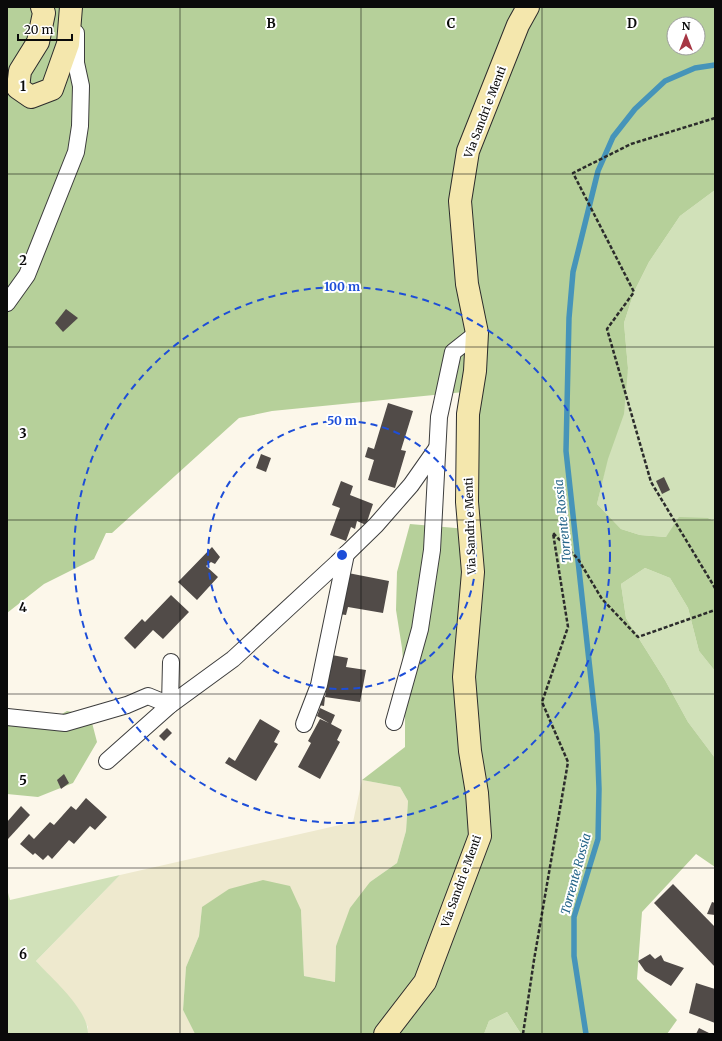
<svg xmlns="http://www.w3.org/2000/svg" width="722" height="1041" font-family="Merriweather,serif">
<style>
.farmland{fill:#eee9ce}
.green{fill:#d1e1b9}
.forest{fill:#b6d09a;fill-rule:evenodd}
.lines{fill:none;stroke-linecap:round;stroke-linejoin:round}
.stream{stroke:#4694b9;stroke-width:5.5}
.building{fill:#514b48}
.street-casing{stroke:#3d3d3d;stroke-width:18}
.secondary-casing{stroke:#2c2c2c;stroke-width:24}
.path{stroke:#2c2c2c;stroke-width:2.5;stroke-dasharray:4 2;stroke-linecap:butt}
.street{stroke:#fff;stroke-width:16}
.secondary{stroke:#f4e7ad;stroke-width:22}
.grid{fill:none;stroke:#0a0a0a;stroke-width:1;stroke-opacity:0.55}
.ring{fill:none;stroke:#1d4ed8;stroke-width:2;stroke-dasharray:7 5}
.labels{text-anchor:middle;stroke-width:4;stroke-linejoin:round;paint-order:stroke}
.street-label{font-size:11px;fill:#0a0a0a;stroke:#fff}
.water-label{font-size:12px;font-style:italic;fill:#256589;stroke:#fff}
.grid-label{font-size:13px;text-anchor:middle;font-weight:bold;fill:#0a0a0a;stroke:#fff;stroke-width:4;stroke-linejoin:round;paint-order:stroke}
.centre{fill:#1d4ed8;stroke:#fff;stroke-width:2}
.ring-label{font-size:12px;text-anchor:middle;font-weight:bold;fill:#1d4ed8;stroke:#fff;stroke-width:4;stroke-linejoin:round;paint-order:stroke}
</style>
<rect width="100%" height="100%" fill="#fcf7ea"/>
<!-- farmland -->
<polygon class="farmland" points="362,780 400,787 408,801 406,831 397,863 370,882 336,946 335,982 304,976 301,910 202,907 199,936 186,967 183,1010 195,1034 88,1034 88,1027 76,1006 36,961 120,875 353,822"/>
<!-- green -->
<g class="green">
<polygon points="715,190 715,521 708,518 666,537 640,535 621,529 597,504 628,368 624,323 634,292 649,262 680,216"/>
<polygon points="645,568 670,578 688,608 699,651 715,671 715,758 688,722 665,680 626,618 621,584"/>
<path d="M120 875 36 961C51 978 89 1010 88 1034H7V889L10 900Z"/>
<polygon points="507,1012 521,1034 484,1034 489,1021"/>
</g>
<!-- forest -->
<g class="forest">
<path d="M7 7H715V190L680 216 649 262 634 292 624 323 628 368 624 414 608 459 597 504 621 529 640 535 666 537 679 517 708 518 715 521V671L699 651 688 608 670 578 645 568 621 584 626 618 665 680 688 722 715 758V867L696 854 642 912 637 979 677 1020 667 1034H521L507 1012 489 1021 484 1034H195L183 1010 186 967 199 936 202 907 229 889 263 880 290 886 301 910 304 976 335 982 336 946 350 908 370 882 397 863 406 831 408 801 400 787 362 780 405 747V686L402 648 396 610 397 572 410 524 467 529 464 392 272 411 239 418 112 533H106L94 559 44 584 7 613ZM674 24H698V48H674Z"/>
<polygon points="67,711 90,715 97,742 73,783 38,797 7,794 7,724 48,722"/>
</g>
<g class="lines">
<!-- stream -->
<polyline class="stream" points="586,1034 574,956 574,917 598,839 599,789 597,734 566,451 569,318 573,272 598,171 613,137 635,109 665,81 695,68 715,65"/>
</g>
<!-- building -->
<g class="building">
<polygon points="66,309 78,318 63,332 55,323"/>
<polygon points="388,403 413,411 401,450 406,451 395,488 368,480 374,460 365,457 368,447 374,449"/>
<polygon points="261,454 271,458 266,472 256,468"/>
<polygon points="664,477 670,490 662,494 656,481"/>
<polygon points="341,481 353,486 350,495 373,504 366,525 357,521 355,529 351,527 346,541 330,535 340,508 332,505"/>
<polygon points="212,547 220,557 215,564 211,562 206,566 218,577 197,600 178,582"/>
<polygon points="343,572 389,581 383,613 348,607 346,615 332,613"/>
<polygon points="171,595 189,612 163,639 153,630 135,649 124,638 142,619 145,622"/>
<polygon points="332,655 348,658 346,667 366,670 360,702 325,697"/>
<polygon points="311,694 325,697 324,706 308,703"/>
<polygon points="320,708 335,715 331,724 342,730 337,740 340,742 320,779 298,767 311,743 308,741 320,719 329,723 317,716"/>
<polygon points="260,719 280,731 274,742 278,744 256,781 225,763 229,757 235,761"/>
<polygon points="167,728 172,733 164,741 159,736"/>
<polygon points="64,774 69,783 61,789 57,780"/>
<polygon points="86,798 107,817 95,830 90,826 74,844 69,840 52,859 48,855 43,860 35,853 33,855 20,844 29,834 34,839 50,822 54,825 71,806 76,810"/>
<polygon points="21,806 30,815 8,839 7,822"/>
<polygon points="673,884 715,927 715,967 654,903"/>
<polygon points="712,902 715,903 715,915 707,914"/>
<polygon points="650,954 655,959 661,955 664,961 684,968 671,986 645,971 638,961"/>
<polygon points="696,983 715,989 715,1023 689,1013"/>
<polygon points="699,1028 711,1034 696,1034"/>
</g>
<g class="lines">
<!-- street casing -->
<g class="street-casing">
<g id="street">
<polyline points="7,303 27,275 76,152 80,126 81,86 76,63 76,33"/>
<polyline points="7,717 65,723 127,705 148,696 170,705 171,662"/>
<polyline points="394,722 420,629 432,550 439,417 453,352 477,333"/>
<polyline points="304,724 319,685 346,554"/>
<polyline points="107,761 170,705 233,659 337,563 376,525 411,485 437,448"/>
</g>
</g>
<!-- secondary casing -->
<g class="secondary-casing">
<g id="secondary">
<polyline points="42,7 44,13 38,42 20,71 18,88 31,97 52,89 68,44 71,7"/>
<polyline points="385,1034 425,982 480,836 477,793 470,751 464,677 473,572 467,502 468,414 475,371 477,333 467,284 460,201 468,151 518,25 528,7"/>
</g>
</g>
<!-- path -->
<g class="path">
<polyline points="715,118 631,144 573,173 634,292 607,329 651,482 715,588"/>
<polyline points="523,1034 534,960 568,762 542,702 568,627 553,533 578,559 602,599 638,637 715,610"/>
</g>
<!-- street -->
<use href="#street" class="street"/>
<!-- secondary -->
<use href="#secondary" class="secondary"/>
</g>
<!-- grid -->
<path class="grid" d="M180 7V1034M361 7V1034M542 7V1034M7 174H715M7 347H715M7 520H715M7 694H715M7 868H715"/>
<!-- distance rings -->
<g class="ring">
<circle cx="342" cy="555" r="134"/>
<circle cx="342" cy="555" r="268"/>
</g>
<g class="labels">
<!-- street labels -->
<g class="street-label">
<text transform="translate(485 112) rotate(-69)" y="4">Via Sandri e Menti</text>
<text transform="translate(470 526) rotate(-92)" y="4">Via Sandri e Menti</text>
<text transform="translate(461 881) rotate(-70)" y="4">Via Sandri e Menti</text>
</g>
<!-- water labels -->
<g class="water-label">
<text transform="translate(563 521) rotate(-96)" y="4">Torrente Rossia</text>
<text transform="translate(576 874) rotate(-75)" y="4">Torrente Rossia</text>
</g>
</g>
<g class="grid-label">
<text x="271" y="28">B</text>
<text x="451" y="28">C</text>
<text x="632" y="28">D</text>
<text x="23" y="91">1</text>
<text x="23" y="265">2</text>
<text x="23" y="438">3</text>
<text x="23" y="612">4</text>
<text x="23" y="785">5</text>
<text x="23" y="959">6</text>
</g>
<circle cx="342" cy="555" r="6" class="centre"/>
<g class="ring-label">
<text x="342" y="291">100 m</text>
<text x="342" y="425">50 m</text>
</g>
<!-- border -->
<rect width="722" height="1041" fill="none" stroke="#0a0a0a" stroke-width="16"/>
<!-- north arrow -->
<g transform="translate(686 36)"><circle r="19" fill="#ffffff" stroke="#9d9d9d"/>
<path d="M0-3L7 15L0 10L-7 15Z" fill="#a63643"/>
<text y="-6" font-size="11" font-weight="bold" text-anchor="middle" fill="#0a0a0a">N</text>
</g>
<!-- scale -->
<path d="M18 34v6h54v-6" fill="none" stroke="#0a0a0a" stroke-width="2"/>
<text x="24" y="34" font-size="12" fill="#0a0a0a" stroke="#ffffff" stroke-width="3" paint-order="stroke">20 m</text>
</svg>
